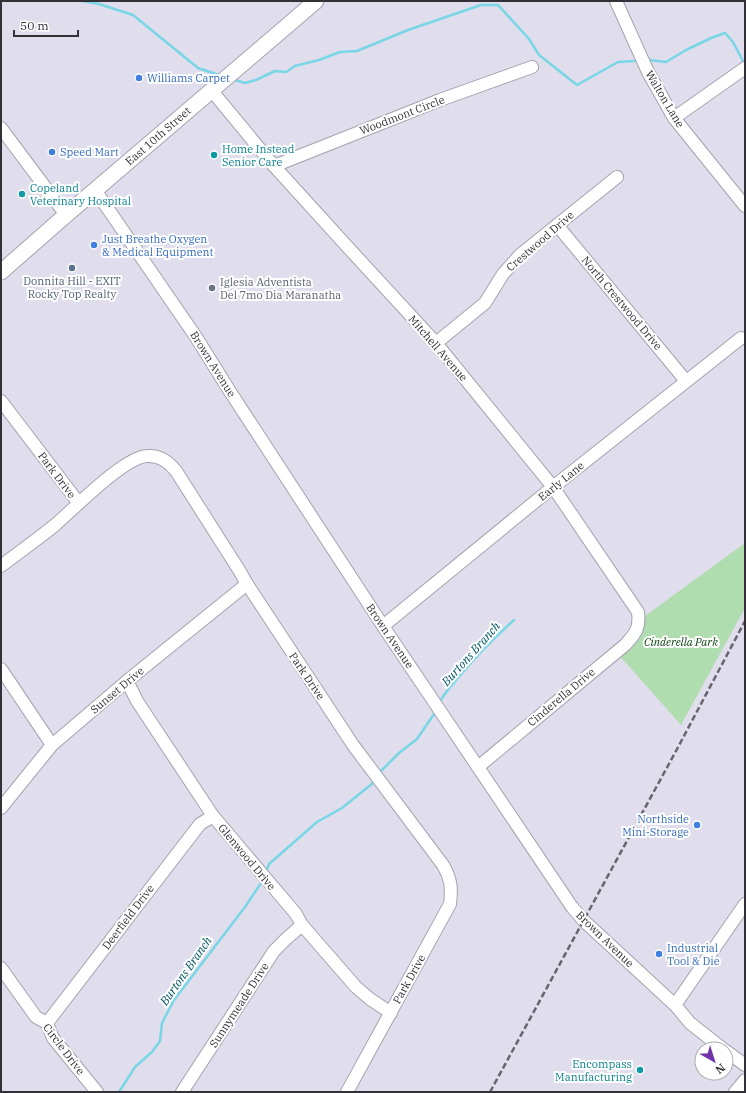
<svg xmlns="http://www.w3.org/2000/svg" width="746" height="1093" font-family="'IBM Plex Serif',serif">
<style>
.green{fill:#b0ddaf}
.lines{fill:none;stroke-linecap:round;stroke-linejoin:round}
.stream{stroke:#78d6e6;stroke-width:2.5}
.minor-casing{stroke:#a5a2b0;stroke-width:14}
.major-casing{stroke:#a5a2b0;stroke-width:17}
.minor{stroke:#fff;stroke-width:12}
.major{stroke:#fff;stroke-width:15}
.rail{stroke:#68656e;stroke-width:2.5;stroke-dasharray:6 3;stroke-linecap:butt}
.shop-dot{fill:#3f7fe0;stroke:#fff;stroke-width:1.5}
.culture-dot{fill:#0f9aa8;stroke:#fff;stroke-width:1.5}
.service-dot{fill:#5c6f8a;stroke:#fff;stroke-width:1.5}
.worship-dot{fill:#6b7280;stroke:#fff;stroke-width:1.5}
.labels{text-anchor:middle;stroke-width:4;stroke-linejoin:round;paint-order:stroke}
.shop-label{font-size:11px;fill:#366cbe;stroke:#fff;text-anchor:start}
.street-label{font-size:11px;fill:#333137;stroke:#fff}
.culture-label{font-size:11px;fill:#0d838f;stroke:#fff;text-anchor:start}
.service-label{font-size:11px;fill:#4e5e75;stroke:#fff}
.worship-label{font-size:11px;fill:#5b616d;stroke:#fff;text-anchor:start}
.park-label{font-size:11px;font-style:italic;fill:#0a4310;stroke:#fff}
.water-label{font-size:12px;font-style:italic;fill:#005762;stroke:#fff}
</style>
<rect width="100%" height="100%" fill="#e0ddec"/>
<!-- green -->
<path class="green" d="M745 543V608L681 725 618 654C629 643 645 632 645 616Z"/>
<g class="lines">
<!-- stream -->
<g class="stream">
<polyline points="82,1 99,4 133,15 198,68 219,75"/>
<polyline points="649,60 666,62 686,50 711,38 725,33 733,42 743,61"/>
<polyline points="235,80 245,83 256,80 275,71 286,72 295,66 319,60 340,52 357,51 408,30 481,5 498,5 529,39 539,55 577,85 618,62 635,61"/>
<path d="M441 700C445 692 452 685 458 678 475 657 494 638 514 620"/>
<polyline points="381,771 399,753 417,739 434,714"/>
<polyline points="267,869 269,864 317,822 342,808 373,783"/>
<polyline points="119,1092 135,1067 152,1052 160,1041 162,1023 174,1000 245,907 261,883"/>
</g>
<!-- minor casing -->
<g class="minor-casing">
<g id="minor">
<polyline points="616,1 648,72 674,118 745,206"/>
<path d="M212 91 274 166 354 254 436 343 553 487 638 612C640 628 636 633 625 645L478 767"/>
<polyline points="674,118 745,68"/>
<polyline points="1,128 66,215"/>
<polyline points="274,166 440,100 532,67"/>
<polyline points="95,190 196,337 229,390 383,626 572,907 584,921 675,1005 690,1023 723,1049"/>
<polyline points="557,225 686,381"/>
<polyline points="436,343 485,303 503,274 520,255 617,177"/>
<polyline points="1,401 78,502"/>
<path d="M1 566C19 552 38 539 55 525 74 509 124 457 147 456 160 455 169 462 176 471L239 570 247 584 353 745 443 865C451 879 452 888 450 904L347 1092"/>
<polyline points="383,626 553,487 741,338"/>
<polyline points="1,669 52,745"/>
<polyline points="127,681 137,701 213,816 296,914 302,925 356,987 370,999 391,1013"/>
<polyline points="1,808 52,745 127,681 247,584"/>
<polyline points="1,968 36,1017 47,1023 53,1038 97,1092"/>
<polyline points="675,1005 745,904"/>
<polyline points="47,1023 200,824 213,816"/>
<polyline points="726,1051 745,1065"/>
<polyline points="182,1092 274,951 286,939 302,925"/>
<polyline points="735,1092 745,1080"/>
</g>
</g>
<!-- major casing -->
<g class="major-casing">
<polyline id="major" points="1,272 66,215 316,1"/>
</g>
<!-- minor -->
<use href="#minor" class="minor"/>
<!-- major -->
<use href="#major" class="major"/>
<!-- rail -->
<polyline class="rail" points="490,1092 676,751 745,621"/>
</g>
<!-- markers -->
<g class="shop-dot">
<circle cx="139" cy="78" r="4"/>
<circle cx="52" cy="152" r="4"/>
<circle cx="94" cy="245" r="4"/>
<circle cx="697" cy="825" r="4"/>
<circle cx="659" cy="954" r="4"/>
</g>
<g class="culture-dot">
<circle cx="214" cy="155" r="4"/>
<circle cx="22" cy="194" r="4"/>
<circle cx="640" cy="1070" r="4"/>
</g>
<circle class="service-dot" cx="72" cy="268" r="4"/>
<circle class="worship-dot" cx="212" cy="288" r="4"/>
<g class="labels">
<!-- shop labels -->
<g class="shop-label">
<text x="147" y="82">Williams Carpet</text>
<text x="60" y="156">Speed Mart</text>
<text x="102" y="243">Just Breathe Oxygen<tspan x="102" dy="13">&amp; Medical Equipment</tspan></text>
<text x="689" y="823" text-anchor="end">Northside<tspan x="689" dy="13">Mini-Storage</tspan></text>
<text x="667" y="952">Industrial<tspan x="667" dy="13">Tool &amp; Die</tspan></text>
</g>
<!-- street labels -->
<g class="street-label">
<text transform="translate(665 99) rotate(59)" y="4">Walton Lane</text>
<text transform="translate(402 115) rotate(-21)" y="4">Woodmont Circle</text>
<text transform="translate(158 136) rotate(-41)" y="4">East 10th Street</text>
<text transform="translate(540 241) rotate(-41)" y="4">Crestwood Drive</text>
<text transform="translate(622 303) rotate(50)" y="4">North Crestwood Drive</text>
<text transform="translate(438 348) rotate(49)" y="4">Mitchell Avenue</text>
<text transform="translate(213 364) rotate(58)" y="4">Brown Avenue</text>
<text transform="translate(57 475) rotate(53)" y="4">Park Drive</text>
<text transform="translate(561 481) rotate(-39)" y="4">Early Lane</text>
<text transform="translate(390 636) rotate(56)" y="4">Brown Avenue</text>
<text transform="translate(307 676) rotate(56)" y="4">Park Drive</text>
<text transform="translate(117 690) rotate(-40)" y="4">Sunset Drive</text>
<text transform="translate(561 697) rotate(-40)" y="4">Cinderella Drive</text>
<text transform="translate(247 857) rotate(50)" y="4">Glenwood Drive</text>
<text transform="translate(128 917) rotate(-53)" y="4">Deerfield Drive</text>
<text transform="translate(605 939) rotate(44)" y="4">Brown Avenue</text>
<text transform="translate(409 979) rotate(-61)" y="4">Park Drive</text>
<text transform="translate(239 1005) rotate(-57)" y="4">Sunnymeade Drive</text>
<text transform="translate(64 1049) rotate(53)" y="4">Circle Drive</text>
</g>
<!-- culture labels -->
<g class="culture-label">
<text x="222" y="153">Home Instead<tspan x="222" dy="13">Senior Care</tspan></text>
<text x="30" y="192">Copeland<tspan x="30" dy="13">Veterinary Hospital</tspan></text>
<text x="632" y="1068" text-anchor="end">Encompass<tspan x="632" dy="13">Manufacturing</tspan></text>
</g>
<!-- service labels -->
<g class="service-label">
<text x="72" y="285">Donnita Hill - EXIT<tspan x="72" dy="13">Rocky Top Realty</tspan></text>
</g>
<!-- worship labels -->
<g class="worship-label">
<text x="220" y="286">Iglesia Adventista<tspan x="220" dy="13">Del 7mo Dia Maranatha</tspan></text>
</g>
<!-- park labels -->
<g class="park-label">
<text x="681" y="646">Cinderella Park</text>
</g>
<!-- water labels -->
<g class="water-label">
<text transform="translate(471 654) rotate(-48)" y="4">Burtons Branch</text>
<text transform="translate(186 971) rotate(-55)" y="4">Burtons Branch</text>
</g>
</g>
<!-- border -->
<rect width="746" height="1093" fill="none" stroke="#333137" stroke-width="4"/>
<!-- north arrow -->
<g transform="translate(714 1061) rotate(141)"><circle r="19" fill="#ffffff" stroke="#adadaf"/>
<path d="M0-3L7 15L0 10L-7 15Z" fill="#7435aa"/>
<text y="-6" font-size="11" font-weight="bold" text-anchor="middle" fill="#333137">N</text>
</g>
<!-- scale -->
<path d="M14 30v6h64v-6" fill="none" stroke="#333137" stroke-width="2"/>
<text x="20" y="30" font-size="12" fill="#333137" stroke="#ffffff" stroke-width="3" paint-order="stroke">50 m</text>
</svg>
